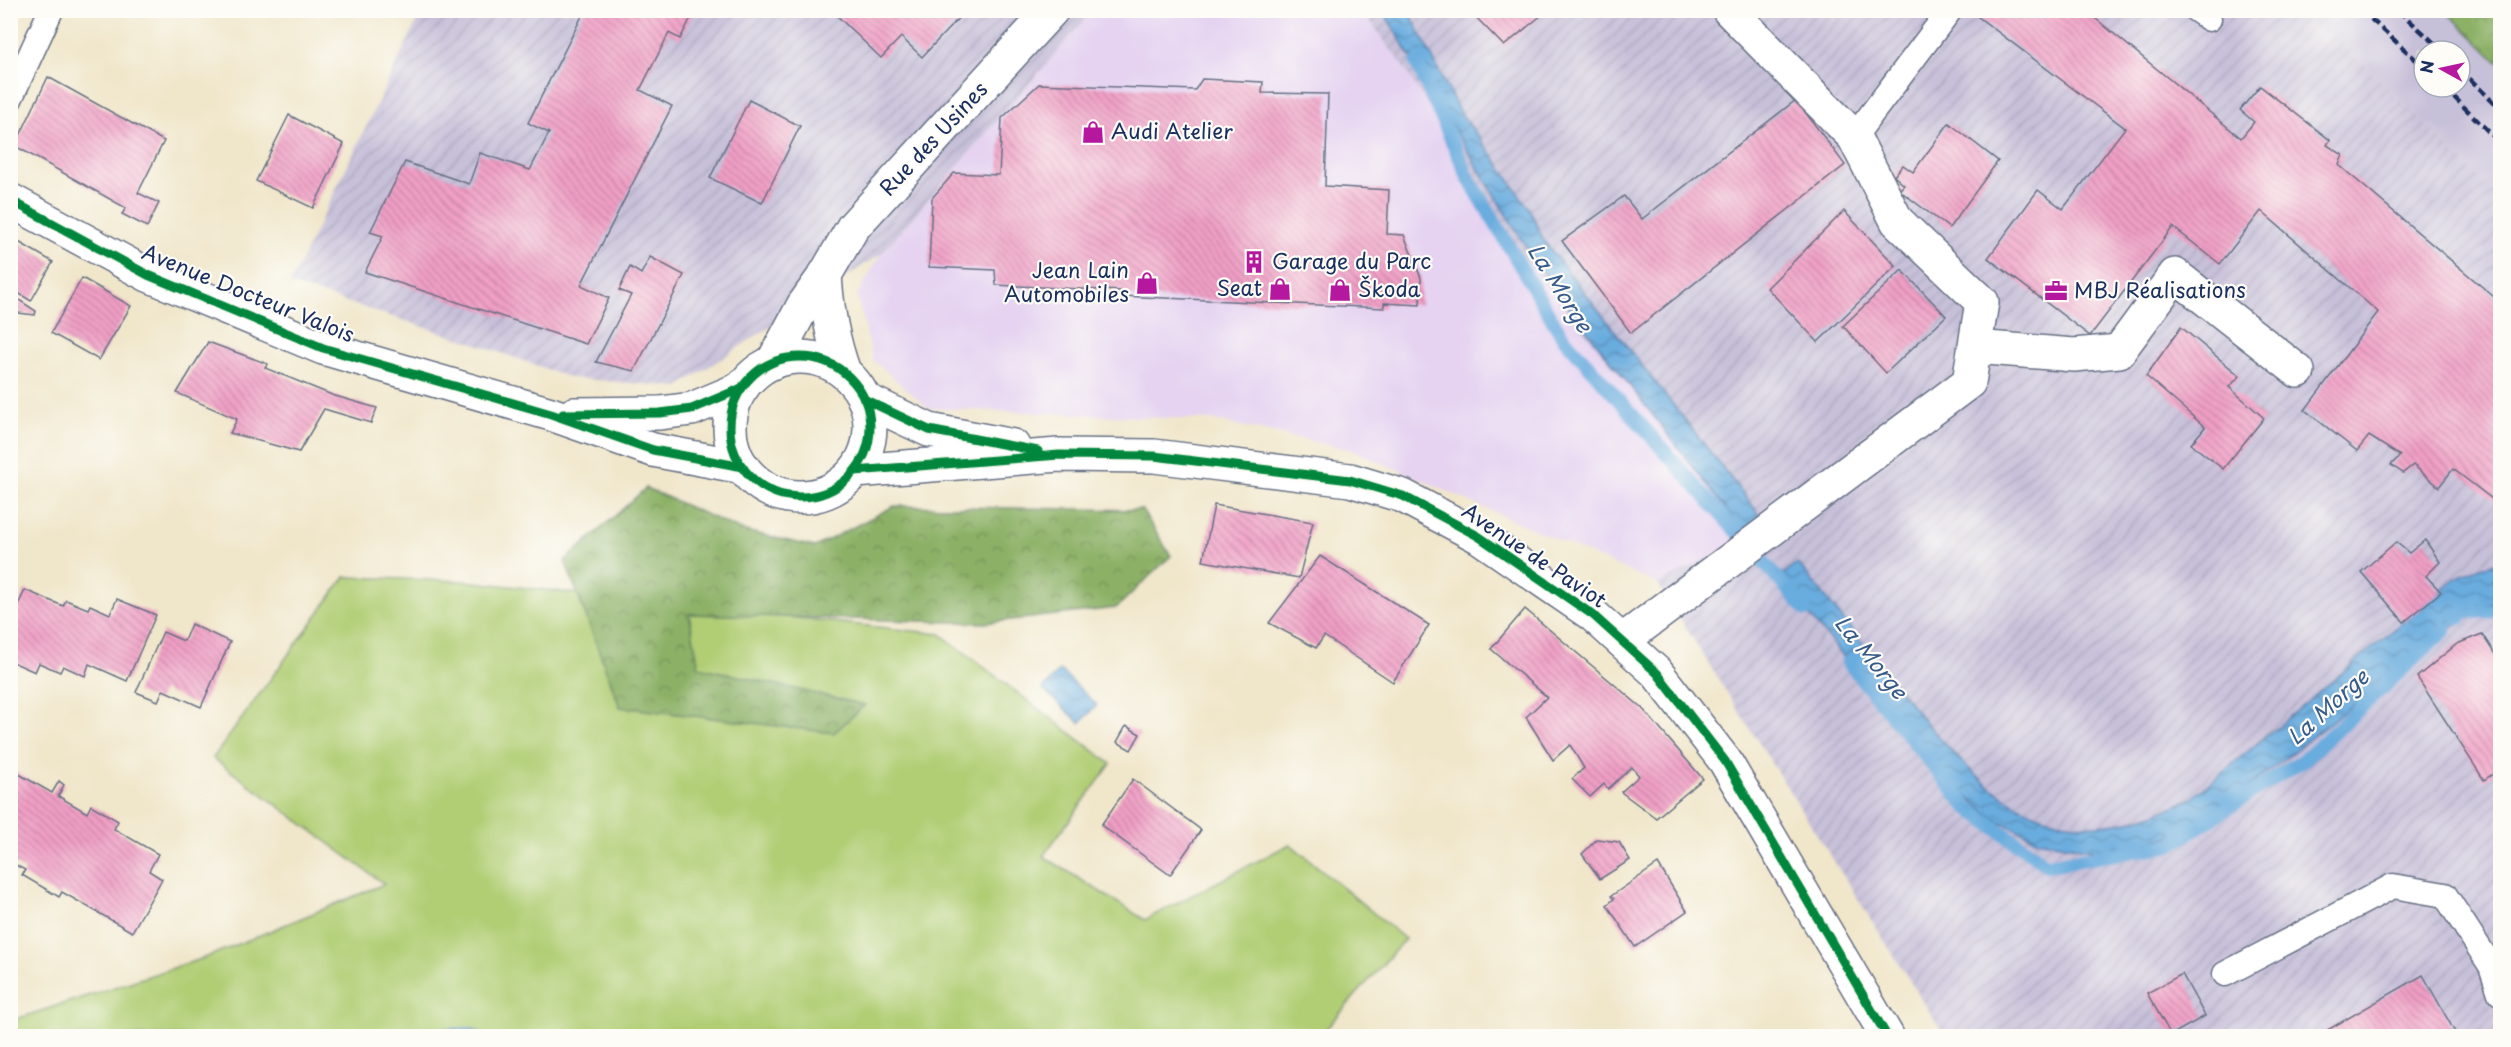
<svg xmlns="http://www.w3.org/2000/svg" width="2511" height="1047" font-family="'Playpen Sans',sans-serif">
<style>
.built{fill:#e5d3f1}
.industrial{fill:url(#industrial-furrows)}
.railway{fill:#c7c0d9;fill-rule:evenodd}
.grass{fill:#b1ce74;stroke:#667e69;stroke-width:1.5}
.forest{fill:url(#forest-crowns);stroke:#547062;stroke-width:1.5}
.water{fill:url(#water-waves);stroke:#426e9e;stroke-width:1.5}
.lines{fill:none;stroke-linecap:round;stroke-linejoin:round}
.stream{stroke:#69acde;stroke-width:14}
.building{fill:url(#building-back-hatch)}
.lane-casing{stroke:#666f84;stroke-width:27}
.street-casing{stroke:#666f84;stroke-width:36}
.primary-casing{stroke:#666f84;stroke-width:36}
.lane{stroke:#fff;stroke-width:24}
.street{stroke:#fff;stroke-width:33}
.primary{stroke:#fff;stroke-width:33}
.rail{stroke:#1b2f5e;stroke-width:4.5;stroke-dasharray:9 4.5;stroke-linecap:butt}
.cycleway-casing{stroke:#fdfcf7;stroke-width:13}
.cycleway{stroke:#00873e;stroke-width:9}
.labels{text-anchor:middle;stroke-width:4.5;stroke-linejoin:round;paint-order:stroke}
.poi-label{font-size:21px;fill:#1b2f5e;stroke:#fdfcf7;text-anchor:start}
.street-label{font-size:21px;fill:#1b2f5e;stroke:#fdfcf7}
.water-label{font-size:22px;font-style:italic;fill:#365b8b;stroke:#fdfcf7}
</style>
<defs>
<pattern id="industrial-furrows" width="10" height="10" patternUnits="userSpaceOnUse" patternTransform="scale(1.5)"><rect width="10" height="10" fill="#c7c0d9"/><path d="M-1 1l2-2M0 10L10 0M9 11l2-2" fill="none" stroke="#aaa5bd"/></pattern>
<pattern id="forest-crowns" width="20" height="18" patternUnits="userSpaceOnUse" patternTransform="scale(1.5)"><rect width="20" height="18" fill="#8cb166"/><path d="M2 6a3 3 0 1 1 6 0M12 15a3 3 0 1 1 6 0" fill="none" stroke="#729057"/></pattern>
<pattern id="water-waves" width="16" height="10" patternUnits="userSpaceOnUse" patternTransform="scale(1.5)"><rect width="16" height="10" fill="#69acde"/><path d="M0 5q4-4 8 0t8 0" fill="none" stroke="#568cb7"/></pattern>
<pattern id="building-back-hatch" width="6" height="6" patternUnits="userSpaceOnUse" patternTransform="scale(1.5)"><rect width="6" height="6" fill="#f19fc5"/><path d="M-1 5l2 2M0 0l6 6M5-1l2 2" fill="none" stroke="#c282a3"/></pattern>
</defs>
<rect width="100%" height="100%" fill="#fdfcf7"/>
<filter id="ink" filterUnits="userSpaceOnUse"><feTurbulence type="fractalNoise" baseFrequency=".0167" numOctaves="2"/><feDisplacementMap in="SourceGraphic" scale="12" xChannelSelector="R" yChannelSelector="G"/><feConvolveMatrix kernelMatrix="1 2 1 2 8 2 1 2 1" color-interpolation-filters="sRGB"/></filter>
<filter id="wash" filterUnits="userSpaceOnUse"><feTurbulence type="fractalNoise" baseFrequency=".008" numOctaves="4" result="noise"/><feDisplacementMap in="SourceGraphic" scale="24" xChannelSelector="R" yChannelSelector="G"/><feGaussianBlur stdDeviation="1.35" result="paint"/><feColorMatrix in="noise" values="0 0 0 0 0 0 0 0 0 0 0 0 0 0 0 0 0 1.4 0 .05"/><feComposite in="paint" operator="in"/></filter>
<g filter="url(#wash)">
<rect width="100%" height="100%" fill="#f0e6ca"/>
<!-- built -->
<polygon class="built" points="1092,11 1363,11 1751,536 1658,584 1353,450 1213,420 928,408 873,360 857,295 881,254"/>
<!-- industrial -->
<g class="industrial">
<polygon points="2305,10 2344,45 2500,198 2500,1036 1945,1036 1658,584 1751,536 1519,251 1407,72 1363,11"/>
<polygon points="422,11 1092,11 881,254 678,387 571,378 471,342 290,284"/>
</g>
<!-- railway -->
<path class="railway" d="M2305 11H2446L2470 33 2500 64V198L2344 45ZM2424 51H2460V87H2424Z"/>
<!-- grass -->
<polygon class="grass" points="345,577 464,581 940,634 1111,764 1043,856 1145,920 1290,844 1405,939 1320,1036 11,1036 10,1021 207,957 384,884 213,758"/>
<!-- forest -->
<g class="forest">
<polygon points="2446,11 2500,11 2500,64"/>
<polygon points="646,488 741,530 815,547 894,506 1142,510 1171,556 1116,608 985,623 689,614 699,667 865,705 834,733 620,707 565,561"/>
</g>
<!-- water -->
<g class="water">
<polygon points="1383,11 1409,11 1459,111 1494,157 1530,210 1544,241 1771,529 1753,544 1557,292 1521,239"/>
<path d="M2500 562V602L2483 606 2428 645 2274 767 2219 809 2182 833 2108 853 2038 840 1995 819 1942 775 1778 578 1798 563C1831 604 1864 646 1898 688 1981 792 2051 868 2192 798L2456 578 2477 568Z"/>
<polygon points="1060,670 1097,705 1080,723 1043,689"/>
<polygon points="471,1028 486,1036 411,1036 426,1029"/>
</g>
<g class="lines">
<!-- stream -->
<g class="stream">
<polyline points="1417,63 1469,179 1562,336 1806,610"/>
<polyline points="2459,617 2464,612 2500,611"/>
<polyline points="1848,662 1967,807 2047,865 2170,845 2306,758 2445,630"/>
</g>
</g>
<g id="blocks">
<!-- building -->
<g class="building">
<polygon points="585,10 695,10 680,39 669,33 640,90 672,106 581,285 609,298 586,344 365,272 383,236 370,232 405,162 469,184 480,153 530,170 549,133 528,123"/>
<polygon points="831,10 966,10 922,57 901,37 881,58"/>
<polygon points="1469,10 1548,10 1504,46"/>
<polygon points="1969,10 2085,10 2241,138 2254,122 2240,110 2260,86 2330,140 2327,145 2343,155 2339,165 2500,302 2500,404 2494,413 2500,418 2500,505 2453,469 2439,487 2413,465 2403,473 2391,465 2400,456 2369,436 2357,451 2305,410 2378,312 2261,211 2220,264 2173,227 2090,336 1988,258 2038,190 2063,209 2125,128"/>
<polygon points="48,77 164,141 138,193 159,203 147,227 122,214 126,208 15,146"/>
<polygon points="1202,79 1263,82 1262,93 1328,94 1325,186 1389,190 1387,234 1404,235 1421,278 1420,305 1384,303 1384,308 1121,296 1121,291 996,285 995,270 929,267 932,198 954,173 999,175 1002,118 1039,84 1195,90"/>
<polygon points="749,100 800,126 762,203 710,178"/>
<polygon points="1796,100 1845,165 1631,333 1562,241 1624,196 1642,219"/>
<polygon points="289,115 344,144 313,208 256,181"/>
<polygon points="1949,123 1998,161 1949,228 1899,190 1904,185 1894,176 1903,165 1913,172"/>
<polygon points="1844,211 1896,266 1818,342 1767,288"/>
<polygon points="10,237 53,262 31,301 10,288"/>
<polygon points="650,257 684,275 634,371 596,362 631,295 619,290 630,267 641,274"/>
<polygon points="1902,270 1946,316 1886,373 1843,326"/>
<polygon points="82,278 131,306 99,360 51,333"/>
<polygon points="10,294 36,311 35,315 10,312"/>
<polygon points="2181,327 2240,376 2229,387 2264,418 2223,469 2191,444 2205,427 2146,376"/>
<polygon points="208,342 268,364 265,368 332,395 377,408 371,423 324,409 299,452 230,433 237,419 177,393"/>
<polygon points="1214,505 1313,522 1299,578 1203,561"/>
<polygon points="2425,540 2440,562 2426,576 2441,592 2404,622 2361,572 2396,542 2409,553"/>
<polygon points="1320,556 1429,625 1393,682 1324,636 1316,648 1269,623"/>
<polygon points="25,590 63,606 66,600 88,609 90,605 110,614 117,599 156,615 127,681 89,664 85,676 63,666 60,672 39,663 35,672 10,661 10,623"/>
<polygon points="1525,609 1642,708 1703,779 1656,818 1621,792 1639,776 1632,767 1608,789 1604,784 1590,797 1572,779 1584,768 1570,745 1553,760 1526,717 1547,697 1491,649"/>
<polygon points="191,624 230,642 201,707 163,690 158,701 136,692 163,632 184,641"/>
<polygon points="2482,634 2500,662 2500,769 2484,780 2417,677 2457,644"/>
<polygon points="1126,726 1140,734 1131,750 1117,742"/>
<polygon points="12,770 52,793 59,781 64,785 58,796 87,813 91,805 118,821 114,829 158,854 149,871 162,879 132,932 62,892 59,897 22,875 25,870 10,862"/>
<polygon points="1133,779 1201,830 1170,875 1101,825"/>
<polygon points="1597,839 1619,842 1630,860 1600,879 1582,854"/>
<polygon points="1658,864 1687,911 1635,947 1607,905 1614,899 1611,896"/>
<polygon points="2182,974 2205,1016 2171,1035 2147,993"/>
<polygon points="2423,975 2457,1036 2317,1036"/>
</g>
</g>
</g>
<g filter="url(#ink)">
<use href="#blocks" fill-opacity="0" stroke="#666f84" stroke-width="1.5"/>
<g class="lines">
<!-- lane casing -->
<g class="lane-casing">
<g id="lane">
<polyline points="2196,10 2209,19"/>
<polyline points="10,99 51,10"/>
<polyline points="1854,137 1950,10"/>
<polyline points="2225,974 2393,886 2445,895 2491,966 2500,993"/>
</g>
</g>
<!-- street casing -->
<g class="street-casing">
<g id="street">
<path d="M825 275C827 309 832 339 844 372"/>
<polyline points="1975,347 2074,355 2119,351 2175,275 2298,371"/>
<polyline points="773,362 803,306 825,275 853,227 1052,10"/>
<polyline points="1622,641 1969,382 1982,302 1897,221 1854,137 1729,10"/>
</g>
</g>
<!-- primary casing -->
<g class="primary-casing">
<g id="primary">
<polyline points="10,200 148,275 323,348 551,414 653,450 743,467"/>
<circle cx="800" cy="427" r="70"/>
<polyline points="864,399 929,430 1013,446"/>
<polyline points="574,414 660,413 692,409 742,388"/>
<polyline points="855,471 1059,455 1154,456 1350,480 1403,496 1478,536 1593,615 1657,673 1725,761 1887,1036"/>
</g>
</g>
<!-- lane -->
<use href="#lane" class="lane"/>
<!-- street -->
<use href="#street" class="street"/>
<!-- primary -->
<use href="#primary" class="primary"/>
<!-- rail -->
<g class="rail">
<polyline points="2361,10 2424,67"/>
<polyline points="2398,10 2443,51"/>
<polyline points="2460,69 2500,109"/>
<polyline points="2444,87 2500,143"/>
</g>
<!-- cycleway casing -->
<g class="cycleway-casing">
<g id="cycleway">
<polyline points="10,200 148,275 323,348 551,414 653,450 743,467"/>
<circle cx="800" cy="427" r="70"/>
<polyline points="864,399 929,430 1038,451"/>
<polyline points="563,414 660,413 692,409 742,388"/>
<polyline points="855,471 1059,455 1154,456 1350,480 1403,496 1478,536 1593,615 1657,673 1725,761 1887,1036"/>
</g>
</g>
<!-- cycleway -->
<use href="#cycleway" class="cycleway"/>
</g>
</g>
<!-- icons -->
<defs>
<g id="shop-bare" transform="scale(1.8)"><path d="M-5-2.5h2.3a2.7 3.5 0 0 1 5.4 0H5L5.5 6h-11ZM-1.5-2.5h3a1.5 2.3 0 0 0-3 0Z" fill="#b5179e" stroke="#fdfcf7" stroke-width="2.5" paint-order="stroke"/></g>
<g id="building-bare" transform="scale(1.8)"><path d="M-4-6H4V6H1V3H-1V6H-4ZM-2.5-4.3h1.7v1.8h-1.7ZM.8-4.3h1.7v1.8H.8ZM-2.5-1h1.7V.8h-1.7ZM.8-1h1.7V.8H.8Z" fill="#b5179e" stroke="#fdfcf7" stroke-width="2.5" paint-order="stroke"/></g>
<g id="office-bare" transform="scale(1.8)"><path d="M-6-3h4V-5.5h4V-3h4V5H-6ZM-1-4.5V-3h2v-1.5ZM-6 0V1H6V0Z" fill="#b5179e" stroke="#fdfcf7" stroke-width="2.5" paint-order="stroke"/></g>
</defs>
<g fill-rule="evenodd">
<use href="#shop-bare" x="1093" y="132"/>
<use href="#building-bare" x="1254" y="262"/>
<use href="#shop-bare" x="1147" y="283"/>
<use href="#shop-bare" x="1280" y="289"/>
<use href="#shop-bare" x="1340" y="290"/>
<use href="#office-bare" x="2056" y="291"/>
</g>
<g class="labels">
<!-- poi labels -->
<g class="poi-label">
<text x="1111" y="139">Audi Atelier</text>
<text x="1272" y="269">Garage du Parc</text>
<text x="1129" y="278" text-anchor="end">Jean Lain<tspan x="1129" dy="24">Automobiles</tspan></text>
<text x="1262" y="296" text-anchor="end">Seat</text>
<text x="1358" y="297">Škoda</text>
<text x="2074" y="298">MBJ Réalisations</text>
</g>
<!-- street labels -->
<g class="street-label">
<text transform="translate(934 139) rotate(-47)" y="7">Rue des Usines</text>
<text transform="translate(248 294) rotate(22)" y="7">Avenue Docteur Valois</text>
<text transform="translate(1534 556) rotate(34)" y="7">Avenue de Paviot</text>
</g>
<!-- water labels -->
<g class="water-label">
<text transform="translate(1560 288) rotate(58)" y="8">La Morge</text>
<text transform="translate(1871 657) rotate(51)" y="8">La Morge</text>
<text transform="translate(2328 707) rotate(-42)" y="8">La Morge</text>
</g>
</g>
<!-- margin -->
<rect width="2511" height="1047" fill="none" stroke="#fdfcf7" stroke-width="36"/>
<!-- north arrow -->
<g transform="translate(2442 69) rotate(278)"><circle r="28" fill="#fdfcf7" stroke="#a3aaba" stroke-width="1.5"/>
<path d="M0-4.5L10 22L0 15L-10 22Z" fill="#b5179e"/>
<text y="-9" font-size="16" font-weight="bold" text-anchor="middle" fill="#1b2f5e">N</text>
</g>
</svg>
